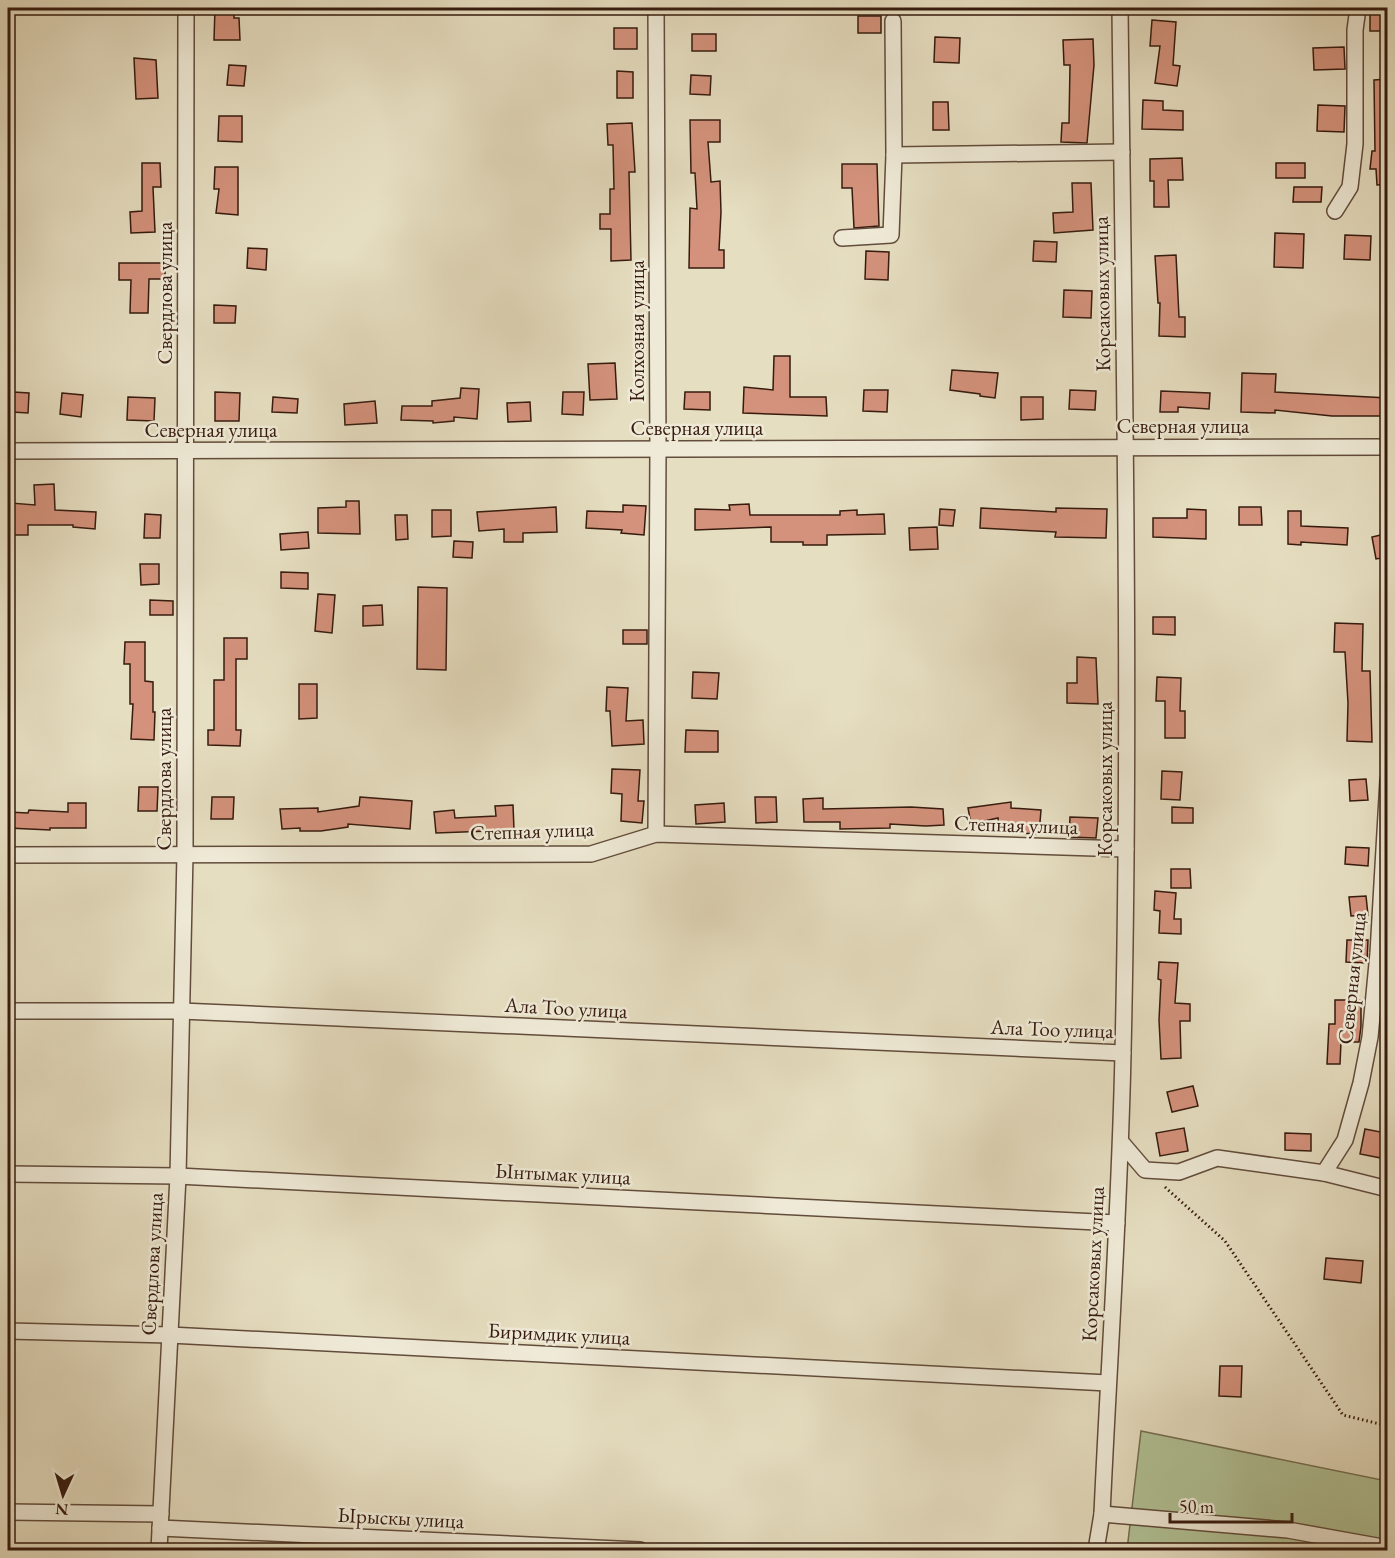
<svg xmlns="http://www.w3.org/2000/svg" width="1395" height="1558" font-family="'EB Garamond',serif">
<style>
.green{fill:#b1c296;stroke:#746e52;stroke-width:1.5}
.building{fill:#d4927c;stroke:#361b0e;stroke-width:1.5}
.lines{fill:none;stroke-linecap:round;stroke-linejoin:round}
.minor-casing{stroke:#624c3b;stroke-width:18}
.path{stroke:#361b0e;stroke-width:3;stroke-dasharray:1.5 3;stroke-linecap:butt}
.minor{stroke:#efead7;stroke-width:15}
.labels{text-anchor:middle;stroke-width:5;stroke-linejoin:round;paint-order:stroke}
.street-label{font-size:21px;fill:#361b0e;stroke:#efead7}
</style>
<rect width="100%" height="100%" fill="#e6dec1"/>
<filter id="stains"><feTurbulence type="fractalNoise" baseFrequency=".00333" numOctaves="4"/><feColorMatrix values="0 0 0 0 .2 0 0 0 0 .09 0 0 0 0 .02 0 0 0 .5 -.17"/></filter>
<radialGradient id="worn" r=".72"><stop offset=".6" stop-color="#630" stop-opacity="0"/><stop offset="1" stop-color="#630" stop-opacity=".3"/></radialGradient>
<!-- green -->
<polygon class="green" points="1141,1431 1387,1481 1387,1550 1127,1550"/>
<!-- building -->
<g class="building">
<polygon points="215,8 234,8 234,18 239,18 240,40 214,40"/>
<rect x="1370" y="12" width="18" height="19"/>
<rect x="858" y="16" width="23" height="17"/>
<polygon points="1152,20 1176,22 1173,65 1180,66 1177,86 1155,83 1160,46 1150,46"/>
<rect x="614" y="28" width="23" height="21"/>
<rect x="692" y="34" width="24" height="17"/>
<polygon points="935,37 960,38 959,63 934,62"/>
<polygon points="1093,39 1094,65 1087,143 1061,142 1062,123 1069,123 1070,65 1064,65 1063,40"/>
<polygon points="1344,47 1345,69 1314,70 1313,48"/>
<polygon points="134,58 156,60 158,98 136,99"/>
<polygon points="229,65 246,66 244,86 227,85"/>
<polygon points="617,71 633,72 633,98 617,98"/>
<polygon points="691,75 711,76 710,95 690,94"/>
<polygon points="1388,79 1388,184 1377,185 1376,169 1370,169 1372,151 1375,151 1374,80"/>
<polygon points="1143,100 1163,101 1163,110 1183,111 1183,130 1142,129"/>
<polygon points="933,102 948,102 949,130 933,130"/>
<polygon points="1318,105 1345,106 1344,132 1317,131"/>
<polygon points="219,116 242,116 242,142 218,141"/>
<polygon points="690,120 720,120 720,142 708,142 711,182 720,181 721,212 719,250 724,250 724,268 689,268 690,208 697,209 695,173 691,173"/>
<polygon points="632,123 635,172 629,172 631,260 611,261 611,229 600,229 600,214 610,214 610,189 614,189 613,145 608,145 607,124"/>
<polygon points="1182,158 1183,180 1168,180 1169,207 1154,207 1154,181 1150,181 1150,159"/>
<polygon points="142,163 160,163 161,187 153,187 155,232 131,233 130,212 142,211"/>
<rect x="1276" y="163" width="29" height="15"/>
<polygon points="842,164 877,164 879,226 854,228 852,188 842,188"/>
<polygon points="215,167 238,167 238,215 216,213 219,189 214,189"/>
<polygon points="1072,183 1091,183 1093,230 1054,233 1053,213 1073,212"/>
<polygon points="1294,187 1322,187 1321,202 1293,202"/>
<polygon points="1275,233 1304,234 1303,268 1274,267"/>
<polygon points="1345,235 1371,236 1370,260 1344,259"/>
<polygon points="1034,241 1057,242 1056,262 1033,261"/>
<polygon points="248,248 267,249 266,270 247,268"/>
<polygon points="866,251 889,252 888,280 865,279"/>
<polygon points="1176,255 1179,317 1185,317 1185,337 1159,336 1160,303 1158,303 1155,256"/>
<polygon points="119,263 165,263 165,279 149,279 148,313 130,313 131,280 119,280"/>
<polygon points="1064,290 1092,291 1091,318 1063,317"/>
<polygon points="214,305 236,306 235,323 214,323"/>
<polygon points="774,356 790,356 790,397 826,397 827,416 743,413 744,387 773,390"/>
<polygon points="615,363 617,399 590,400 588,364"/>
<polygon points="952,370 998,373 995,398 980,396 980,394 950,390"/>
<polygon points="1242,373 1276,374 1275,392 1388,398 1388,416 1332,416 1275,410 1275,413 1241,412"/>
<polygon points="461,388 479,389 477,419 454,417 454,421 433,423 433,421 401,420 402,406 432,406 432,401 460,398"/>
<polygon points="864,390 888,390 887,412 863,411"/>
<polygon points="1070,390 1096,391 1095,410 1069,409"/>
<polygon points="1161,391 1210,393 1209,409 1178,407 1178,412 1160,412"/>
<polygon points="13,392 29,393 28,413 12,412"/>
<polygon points="215,392 240,393 239,421 215,421"/>
<polygon points="563,392 584,392 583,415 562,414"/>
<polygon points="685,392 710,392 710,410 684,409"/>
<polygon points="62,393 83,395 81,417 60,414"/>
<polygon points="128,397 155,398 154,421 127,420"/>
<polygon points="273,397 298,399 297,413 272,412"/>
<polygon points="1021,397 1043,397 1043,419 1021,420"/>
<polygon points="375,401 377,423 345,425 344,404"/>
<polygon points="530,402 531,421 508,422 507,403"/>
<polygon points="54,484 55,510 96,512 95,529 73,527 73,525 28,525 28,535 10,535 11,503 35,505 34,485"/>
<polygon points="346,501 359,501 360,534 318,533 318,508 346,507"/>
<polygon points="749,504 750,515 840,515 840,511 857,510 857,515 884,514 885,534 827,535 827,545 803,545 803,542 771,542 771,527 695,530 695,509 730,510 729,505"/>
<polygon points="623,505 646,506 644,535 621,533 622,530 586,528 587,511 623,512"/>
<polygon points="556,507 557,532 523,533 523,542 504,542 504,529 479,531 477,512"/>
<polygon points="1239,507 1261,507 1262,525 1239,525"/>
<polygon points="981,508 1056,512 1056,508 1107,509 1106,538 1055,537 1056,532 980,528"/>
<polygon points="940,509 955,510 953,526 939,525"/>
<polygon points="1187,509 1206,510 1206,539 1153,537 1153,518 1187,518"/>
<polygon points="432,510 451,510 451,536 432,537"/>
<polygon points="1288,511 1301,511 1301,526 1348,528 1347,545 1301,542 1301,545 1288,544"/>
<polygon points="145,514 161,515 160,538 144,538"/>
<polygon points="395,515 407,515 408,539 396,540"/>
<polygon points="937,527 938,549 910,550 909,528"/>
<polygon points="308,532 309,548 281,550 280,534"/>
<polygon points="1385,534 1388,557 1376,559 1372,537"/>
<polygon points="454,541 473,542 472,558 453,557"/>
<polygon points="140,564 159,564 159,584 141,585"/>
<polygon points="281,572 308,573 308,589 281,588"/>
<polygon points="418,587 447,588 446,670 417,669"/>
<polygon points="318,594 335,595 332,633 315,631"/>
<polygon points="150,600 173,601 173,615 150,615"/>
<polygon points="382,605 383,625 363,626 363,606"/>
<polygon points="1153,617 1175,617 1175,635 1153,634"/>
<polygon points="1335,623 1363,624 1362,671 1370,671 1372,742 1347,741 1348,703 1345,652 1334,652"/>
<rect x="623" y="630" width="24" height="14"/>
<polygon points="224,638 247,638 247,659 236,659 236,730 241,730 240,746 208,745 208,730 214,730 214,680 224,680"/>
<polygon points="125,642 145,642 145,681 153,682 153,712 155,712 154,740 131,739 133,704 130,704 130,664 124,664"/>
<polygon points="1077,657 1096,658 1098,704 1067,703 1067,683 1077,683"/>
<polygon points="693,672 719,673 717,699 692,698"/>
<polygon points="1157,677 1181,678 1180,711 1185,711 1185,738 1165,738 1165,701 1156,701"/>
<polygon points="299,684 317,684 317,718 299,719"/>
<polygon points="607,687 628,688 626,721 643,720 644,744 612,746 610,711 606,711"/>
<polygon points="686,730 718,731 718,752 685,752"/>
<polygon points="612,769 640,770 638,801 644,801 642,823 621,821 622,794 611,793"/>
<polygon points="1162,771 1182,772 1180,800 1161,799"/>
<polygon points="1366,779 1368,800 1350,801 1349,780"/>
<polygon points="139,787 158,787 157,811 138,811"/>
<polygon points="212,797 234,797 233,819 211,819"/>
<polygon points="360,797 412,801 410,829 348,824 348,827 321,831 300,831 300,828 282,829 280,809 318,808 318,812 359,806"/>
<polygon points="755,797 776,797 777,822 756,823"/>
<polygon points="823,798 823,809 911,807 943,809 944,825 926,826 890,824 890,828 840,829 840,822 804,822 803,799"/>
<polygon points="1011,802 1011,808 1041,810 1039,834 1017,833 1017,826 999,828 998,818 971,824 968,808"/>
<polygon points="68,803 86,803 86,828 50,828 50,830 8,828 8,812 28,813 29,810 68,812"/>
<polygon points="724,803 725,822 696,824 695,805"/>
<polygon points="513,805 514,830 436,833 434,812 454,810 455,818 496,816 495,806"/>
<polygon points="1172,807 1193,808 1193,823 1172,823"/>
<polygon points="1070,817 1098,818 1096,838 1069,837"/>
<polygon points="1346,847 1369,848 1368,866 1345,864"/>
<polygon points="1171,869 1190,869 1191,888 1171,888"/>
<polygon points="1155,891 1176,893 1174,919 1181,919 1181,934 1159,933 1160,911 1154,910"/>
<polygon points="1366,896 1368,915 1351,916 1349,897"/>
<polygon points="1347,940 1368,940 1367,963 1346,962"/>
<polygon points="1159,962 1178,963 1175,1003 1190,1004 1190,1021 1180,1021 1181,1058 1161,1059 1159,1020 1161,980 1158,979"/>
<polygon points="1335,1000 1361,1000 1361,1026 1359,1042 1341,1042 1340,1064 1327,1064 1329,1024 1335,1024"/>
<polygon points="1193,1086 1198,1106 1172,1112 1167,1092"/>
<polygon points="1184,1128 1188,1151 1160,1156 1156,1133"/>
<polygon points="1365,1129 1386,1133 1381,1158 1360,1154"/>
<polygon points="1285,1133 1311,1134 1311,1151 1285,1150"/>
<polygon points="1326,1258 1363,1261 1361,1283 1324,1279"/>
<polygon points="1220,1366 1242,1366 1241,1397 1219,1396"/>
</g>
<g class="lines">
<!-- minor casing -->
<g class="minor-casing">
<g id="minor">
<polyline points="894,155 1122,152"/>
<polyline points="1335,211 1350,187 1355,144 1355,30 1358,8"/>
<polyline points="842,238 891,235 894,155 893,21"/>
<polyline points="8,451 1388,447"/>
<polyline points="656,834 658,449 656,8"/>
<polyline points="8,855 591,854 656,834 1126,849"/>
<polyline points="8,1011 181,1011 1123,1053"/>
<polyline points="1121,1142 1145,1170 1179,1172 1217,1158 1324,1173 1388,1189"/>
<polyline points="1324,1173 1345,1140 1361,1083 1370,1037 1378,953 1388,780"/>
<polyline points="8,1174 178,1176 1117,1223"/>
<polyline points="8,1331 170,1335 1108,1383"/>
<polyline points="8,1512 161,1514"/>
<polyline points="1102,1514 1288,1530 1388,1548"/>
<polyline points="160,1528 640,1550"/>
<polyline points="159,1550 178,1176 185,854 186,8"/>
<path d="M1096 1550 1102 1514C1109 1360 1120 1206 1123 1052 1131 704 1124 356 1120 8"/>
</g>
</g>
<!-- path -->
<polyline class="path" points="1165,1187 1225,1241 1343,1415 1388,1426"/>
<!-- minor -->
<use href="#minor" class="minor"/>
</g>
<g class="labels">
<!-- street labels -->
<g class="street-label">
<text transform="translate(165 293) rotate(-90)" y="7">Свердлова улица</text>
<text transform="translate(1102 294) rotate(-91)" y="7">Корсаковых улица</text>
<text transform="translate(637 331) rotate(-90)" y="7">Колхозная улица</text>
<text x="1183" y="433">Северная улица</text>
<text x="697" y="435">Северная улица</text>
<text x="211" y="437">Северная улица</text>
<text transform="translate(164 779) rotate(-90)" y="7">Свердлова улица</text>
<text transform="translate(1105 779) rotate(-90)" y="7">Корсаковых улица</text>
<text transform="translate(1016 825) rotate(2)" y="7">Степная улица</text>
<text transform="translate(532 831) rotate(-2)" y="7">Степная улица</text>
<text transform="translate(1352 978) rotate(-84)" y="7">Северная улица</text>
<text transform="translate(566 1008) rotate(3)" y="7">Ала Тоо улица</text>
<text transform="translate(1052 1029) rotate(2)" y="7">Ала Тоо улица</text>
<text transform="translate(563 1174) rotate(3)" y="7">Ынтымак улица</text>
<text transform="translate(152 1264) rotate(-87)" y="7">Свердлова улица</text>
<text transform="translate(1093 1264) rotate(-87)" y="7">Корсаковых улица</text>
<text transform="translate(559 1334) rotate(3)" y="7">Биримдик улица</text>
<text transform="translate(401 1518) rotate(3)" y="7">Ырыскы улица</text>
</g>
</g>
<!-- margin -->
<rect width="1395" height="1558" fill="none" stroke="#e6dec1" stroke-width="30"/>
<rect x="9" y="9" width="1377" height="1540" fill="none" stroke="#361b0e" stroke-width="3"/>
<rect x="15" y="15" width="1365" height="1528" fill="none" stroke="#361b0e" stroke-width="1.5"/>
<!-- north arrow -->
<g transform="translate(63 1495) rotate(184)" stroke="#efead7" stroke-width="4.5" paint-order="stroke">
<path d="M0-4.5L10 22L0 15L-10 22Z" fill="#361b0e"/>
<text y="-9" font-size="16" font-weight="bold" text-anchor="middle" fill="#361b0e">N</text>
</g>
<!-- scale -->
<path d="M1170 1513v9h122v-9" fill="none" stroke="#361b0e" stroke-width="3"/>
<text x="1179" y="1513" font-size="18" fill="#361b0e" stroke="#efead7" stroke-width="4.5" paint-order="stroke">50 m</text>
<rect width="100%" height="100%" filter="url(#stains)"/>
<rect width="100%" height="100%" fill="url(#worn)"/>
</svg>
